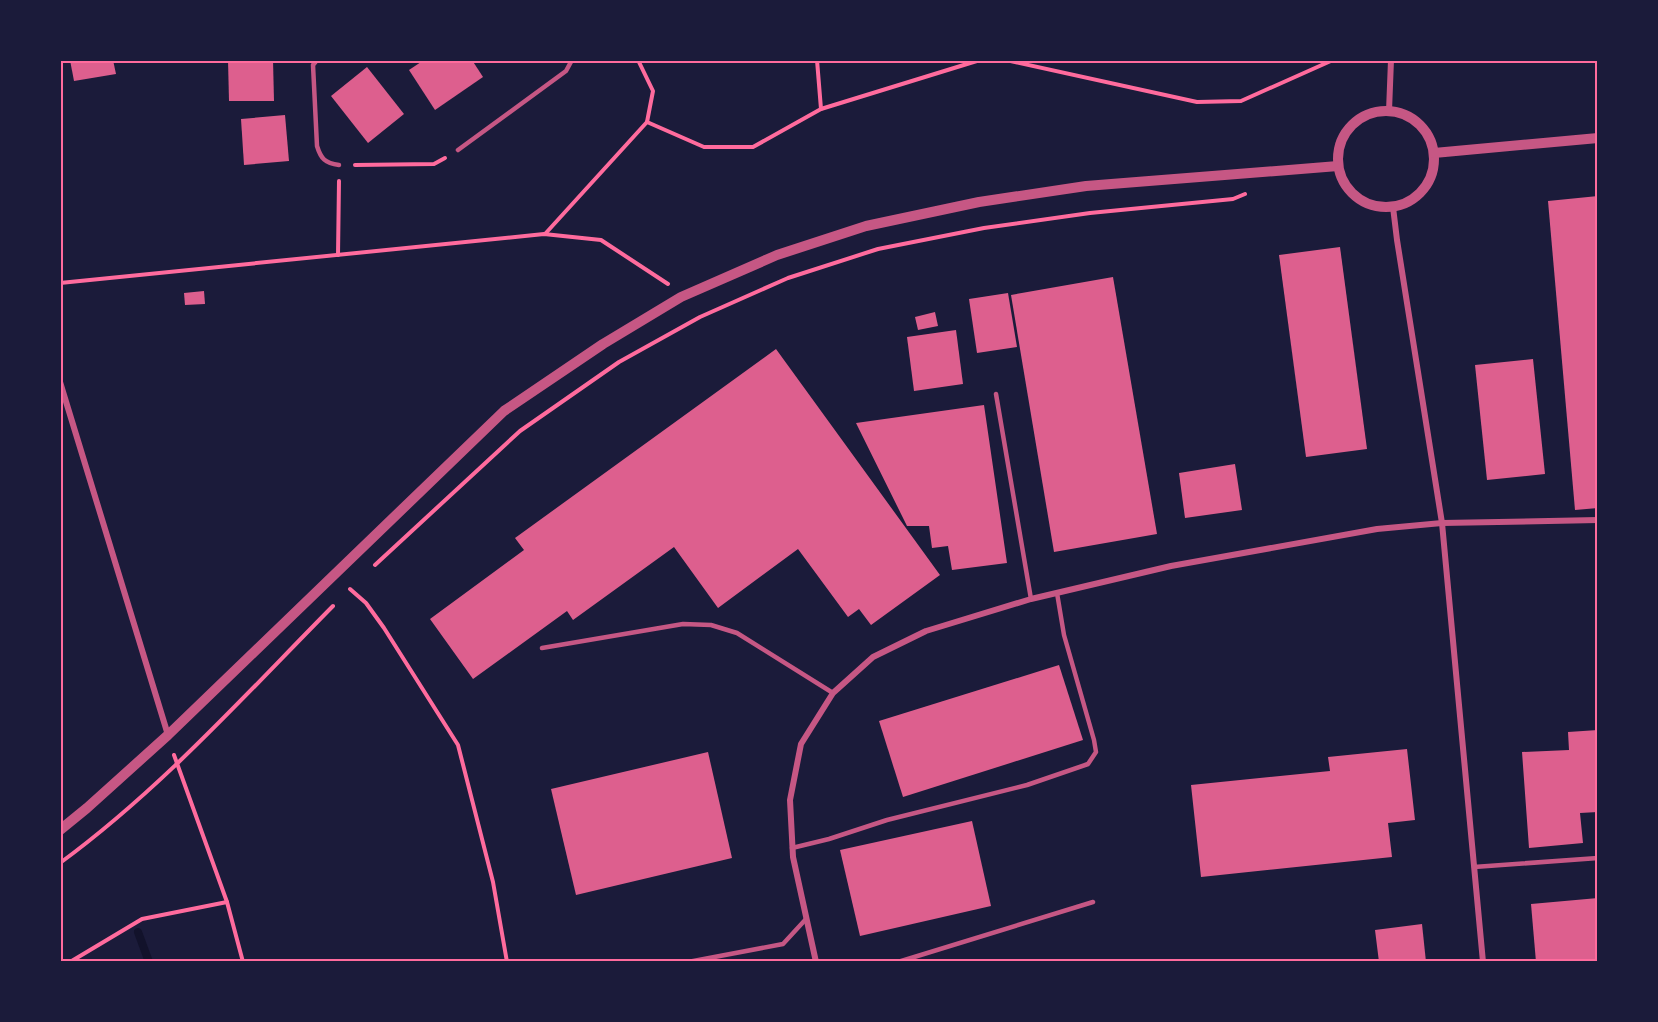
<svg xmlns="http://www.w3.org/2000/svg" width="1658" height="1022" font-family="Manrope,sans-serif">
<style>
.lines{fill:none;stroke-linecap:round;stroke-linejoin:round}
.stream{stroke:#12122b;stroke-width:8}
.building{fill:#dd5f8e}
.path{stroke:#ff6b9d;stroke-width:4}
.service{stroke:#c65784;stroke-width:4.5}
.minor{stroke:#c65784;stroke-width:6}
.tertiary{stroke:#c65784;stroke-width:10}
.neatline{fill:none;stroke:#ff6b9d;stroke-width:2}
</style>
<rect width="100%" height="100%" fill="#1b1b3a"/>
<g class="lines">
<!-- stream -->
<polyline class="stream" points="138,932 149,962"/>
</g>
<!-- building -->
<g class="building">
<polygon points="70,60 113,60 116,74 74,81"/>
<polygon points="228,60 273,60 274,101 229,101"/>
<polygon points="424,60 472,60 483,77 435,110 409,70"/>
<polygon points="367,67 404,114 368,143 331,96"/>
<polygon points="285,115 289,161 244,165 241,119"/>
<polygon points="1598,196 1598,508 1575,510 1548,201"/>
<polygon points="1340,247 1367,449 1306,457 1279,255"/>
<polygon points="1113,277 1157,534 1054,552 1011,295"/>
<polygon points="204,291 205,304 185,305 184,293"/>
<polygon points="1008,293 1017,347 977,353 969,299"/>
<polygon points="935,312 938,326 918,330 915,317"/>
<polygon points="956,330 963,384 914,391 907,337"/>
<polygon points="776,349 940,575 871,625 859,609 848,617 798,549 718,608 674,547 573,620 567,611 473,679 430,619 524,550 515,538"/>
<polygon points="1533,359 1545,474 1487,480 1475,365"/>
<polygon points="984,405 1007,563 952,570 948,546 932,548 929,526 907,526 856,423"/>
<polygon points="1235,464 1242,510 1185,518 1179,473"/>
<polygon points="1059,665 1083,740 903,797 879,721"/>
<polygon points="1598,730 1598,812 1580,813 1583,843 1529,848 1522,752 1569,750 1568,732"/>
<polygon points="1407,749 1415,820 1388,823 1392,857 1201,877 1191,785 1330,771 1328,757"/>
<polygon points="708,752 732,858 576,895 551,789"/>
<polygon points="972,821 991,906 860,936 840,850"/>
<polygon points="1598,898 1598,962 1536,962 1531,904"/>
<polygon points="1422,924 1426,962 1379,962 1375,930"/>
</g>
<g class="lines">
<!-- path -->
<g class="path">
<polyline points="817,60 821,109"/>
<polyline points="1006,60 1197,102 1241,101 1333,60"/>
<polyline points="647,122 704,147 753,147 821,109 980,60"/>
<polyline points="355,165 434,164 445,158"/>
<polyline points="545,234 647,122 653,91 638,60"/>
<polyline points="338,255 339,181"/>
<polyline points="60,283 544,234 601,240 668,284"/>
<polyline points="375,565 520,431 619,362 700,317 788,278 878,249 984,228 1090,213 1233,199 1245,194"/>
<polyline points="350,589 366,603 384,628 458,745 493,882 507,962"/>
<polyline points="174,755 227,902 243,962"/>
<path d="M60 863C161 789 245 695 333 606"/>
<polyline points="70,962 142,919 227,902"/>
</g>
<!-- service -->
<g class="service">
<path d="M317 60 313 65 317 146C321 159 325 163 339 165"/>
<polyline points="458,150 566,71 572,60"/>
<polyline points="996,394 1031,599"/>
<polyline points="542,648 683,624 711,625 737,633 833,693"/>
<polyline points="792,848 829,839 887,820 1027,785 1088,764 1096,752 1094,740 1064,635 1057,593"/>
<polyline points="1474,867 1598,858"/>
<polyline points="688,962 783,944 806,919"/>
<polyline points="898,962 1093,902"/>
</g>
<!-- minor -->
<g class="minor">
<polyline points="1389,111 1391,60"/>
<polyline points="1393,207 1397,240 1442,523 1483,962"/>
<polyline points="60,382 168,735"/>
<polyline points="816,962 793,857 790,800 801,744 833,693 873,657 926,631 1031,599 1171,566 1377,529 1442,523 1598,520"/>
</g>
<!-- tertiary -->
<g class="tertiary">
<circle cx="1386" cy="159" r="48"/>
<polyline points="1434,153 1598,138"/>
<polyline points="60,830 87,808 168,735 504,411 603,344 681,297 777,255 866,226 979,202 1086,186 1338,166"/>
</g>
</g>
<!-- border -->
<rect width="1658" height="1022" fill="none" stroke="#1b1b3a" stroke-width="123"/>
<rect x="62" y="62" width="1534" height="898" class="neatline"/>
</svg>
